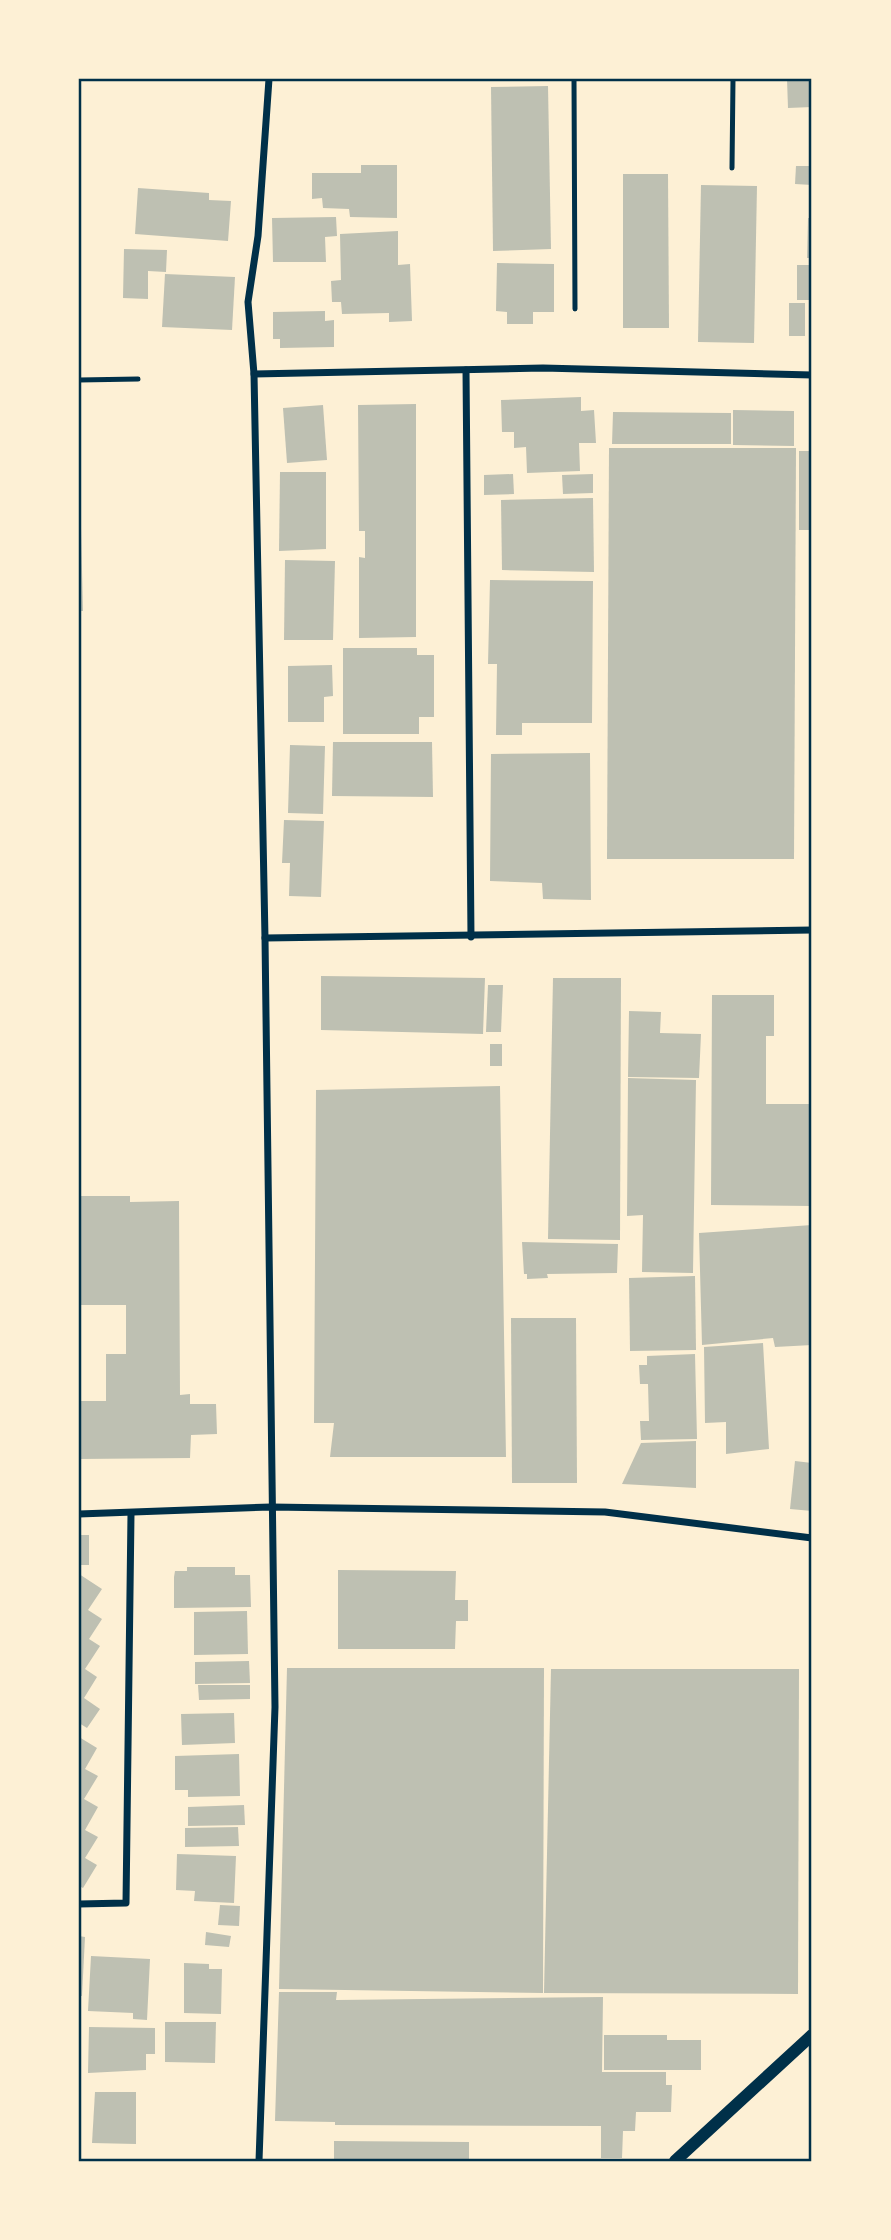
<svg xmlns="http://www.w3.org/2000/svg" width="891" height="2240" font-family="'Sofia Sans Condensed',sans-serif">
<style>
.building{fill:#bec0b2}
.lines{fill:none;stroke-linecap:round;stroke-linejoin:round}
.service{stroke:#003049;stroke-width:5}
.minor{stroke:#003049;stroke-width:7}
.tertiary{stroke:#003049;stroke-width:12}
.neatline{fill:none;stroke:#003049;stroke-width:2.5}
</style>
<rect width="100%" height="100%" fill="#fdf0d5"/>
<!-- building -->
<g class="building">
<polygon points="787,79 812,79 812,107 788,108"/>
<polygon points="548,86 551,249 493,251 491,87"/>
<polygon points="361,165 397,165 397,218 350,217 349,209 323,208 322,198 312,199 312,173 361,173"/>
<polygon points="796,166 812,166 812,185 795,184"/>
<polygon points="623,174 668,174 669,328 623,328"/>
<polygon points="701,185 757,186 754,343 698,342"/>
<polygon points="138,188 209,193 209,200 231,201 228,241 135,234"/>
<polygon points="336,217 337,236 325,237 326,262 273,262 272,218"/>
<polygon points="808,218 812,218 812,258 807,258"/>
<polygon points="398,231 398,265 410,264 412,321 389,322 389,313 342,314 341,302 332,302 331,281 341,280 340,234"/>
<polygon points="124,249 167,250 166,272 148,271 148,299 123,298"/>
<polygon points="497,263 554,264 554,312 533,312 533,324 507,324 507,312 496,311"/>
<rect x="797" y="265" width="15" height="35"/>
<polygon points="165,274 235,277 232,330 162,327"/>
<rect x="789" y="303" width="16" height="33"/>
<polygon points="325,311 325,321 334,320 334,347 280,348 280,339 273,339 273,312"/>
<polygon points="581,397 581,411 594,410 596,443 579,443 580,471 527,473 526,447 514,448 514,432 502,432 501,400"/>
<polygon points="416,404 416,637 359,638 359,557 365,558 365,531 359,531 358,405"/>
<polygon points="323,405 327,460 287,463 283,408"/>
<polygon points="733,410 794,411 794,446 733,445"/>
<polygon points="613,412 731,413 731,444 612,444"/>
<polygon points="79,445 83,611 79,611"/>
<polygon points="609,448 796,448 794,859 607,859"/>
<rect x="799" y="451" width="13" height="79"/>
<polygon points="280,472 326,472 326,549 279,551"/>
<polygon points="513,474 514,494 484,495 484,475"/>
<polygon points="593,474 593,493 563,494 562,475"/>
<polygon points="593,498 594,572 502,570 501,500"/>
<polygon points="285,560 335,561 333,640 284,640"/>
<polygon points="490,580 593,581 592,723 522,723 522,735 496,735 497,664 488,664"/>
<polygon points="343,648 417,648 417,655 434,655 434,717 419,717 419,734 343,734"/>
<polygon points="332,665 333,696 324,697 324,722 288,722 288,666"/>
<polygon points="333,742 432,742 433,797 332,796"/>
<polygon points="290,745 325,746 323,814 288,813"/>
<polygon points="590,753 591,900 543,899 542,883 490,881 491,754"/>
<polygon points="284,820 324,821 321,897 289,896 290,863 282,863"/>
<polygon points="321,976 485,978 483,1034 321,1030"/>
<polygon points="553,978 621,978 620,1240 548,1239"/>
<polygon points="488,985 503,985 501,1032 486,1032"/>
<polygon points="712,995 774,995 774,1036 766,1036 766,1104 812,1104 812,1206 711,1205"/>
<polygon points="629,1011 661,1012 660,1033 701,1034 699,1078 628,1077"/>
<rect x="490" y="1044" width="12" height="22"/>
<polygon points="628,1078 696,1080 693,1273 642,1272 643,1215 627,1216"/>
<polygon points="500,1086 506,1457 330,1457 334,1423 314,1423 316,1090"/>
<polygon points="79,1196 130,1196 130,1202 179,1201 180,1395 190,1394 190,1404 216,1404 217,1434 191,1435 190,1458 79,1459 79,1401 106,1401 106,1354 126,1354 126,1305 79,1305"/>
<polygon points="812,1225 812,1345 775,1347 773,1338 702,1345 699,1233"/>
<polygon points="522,1242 618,1244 617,1273 547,1274 548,1278 527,1279 527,1274 524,1274"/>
<polygon points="695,1276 696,1350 630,1351 629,1278"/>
<polygon points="511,1318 576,1318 577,1483 512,1483"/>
<polygon points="763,1343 769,1449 726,1454 726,1422 705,1423 704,1347"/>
<polygon points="695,1354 697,1439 641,1440 640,1421 649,1421 648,1384 640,1384 639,1365 647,1365 647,1356"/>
<polygon points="696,1441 696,1488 622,1484 641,1443"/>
<polygon points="795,1461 812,1463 812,1511 790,1509"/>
<rect x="79" y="1535" width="10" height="30"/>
<polygon points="187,1567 235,1567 235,1575 250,1575 251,1607 174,1608 174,1577 175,1571 187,1571"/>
<polygon points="338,1570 456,1571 455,1600 468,1600 468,1621 456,1621 455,1649 338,1649"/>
<polygon points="79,1574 102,1589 88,1610 102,1619 89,1639 100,1646 85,1669 97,1677 84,1698 100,1709 87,1728 79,1723"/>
<polygon points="247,1611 248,1654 194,1655 194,1612"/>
<polygon points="249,1661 250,1683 195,1684 195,1662"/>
<polygon points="287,1668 544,1668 543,1993 279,1989"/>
<polygon points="551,1669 799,1669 798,1994 544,1993"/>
<polygon points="198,1685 250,1685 250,1699 199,1700"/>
<polygon points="234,1713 235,1743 182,1745 181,1714"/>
<polygon points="79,1737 97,1748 85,1769 98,1776 84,1799 98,1807 85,1830 98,1837 85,1858 97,1865 83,1888 79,1886"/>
<polygon points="239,1754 240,1796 188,1797 188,1790 175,1790 175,1756"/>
<polygon points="244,1805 245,1825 188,1826 188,1807"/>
<polygon points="238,1827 239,1846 185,1847 185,1828"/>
<polygon points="177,1854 236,1856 234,1903 194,1901 195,1891 176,1890"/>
<polygon points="220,1905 240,1906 239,1926 218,1925"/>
<polygon points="206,1932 231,1936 229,1947 205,1945"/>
<polygon points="79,1936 85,1937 82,1996 79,1996"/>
<polygon points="91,1956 150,1959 147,2020 133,2019 133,2013 88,2011"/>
<polygon points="184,1963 209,1964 209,1969 222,1969 221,2014 184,2013"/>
<polygon points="279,1992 337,1992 336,2000 603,1997 602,2072 666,2072 666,2085 672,2085 671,2112 636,2112 635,2131 623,2131 622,2158 601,2158 601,2126 335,2125 335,2122 275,2121"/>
<polygon points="165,2022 216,2022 215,2063 165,2062"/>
<polygon points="89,2027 155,2028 155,2054 146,2054 146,2070 88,2073"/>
<polygon points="604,2035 667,2035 667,2040 701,2040 701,2070 604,2070"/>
<polygon points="95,2092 136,2092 136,2144 92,2143"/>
<polygon points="334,2141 469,2142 469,2161 334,2161"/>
</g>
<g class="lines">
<!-- service -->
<g class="service">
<polyline points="574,79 575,309"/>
<polyline points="732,168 733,79"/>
<polyline points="79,380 138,379"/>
</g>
<!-- minor -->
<g class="minor">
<polyline points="466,370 471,937"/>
<polyline points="254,374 543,368 812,375"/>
<polyline points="265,938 812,930"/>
<polyline points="79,1514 271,1507 605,1512 812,1538"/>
<polyline points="79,1904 126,1903 131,1514"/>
<polyline points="259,2161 275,1707 265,938 254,374 248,302 258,236 269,79"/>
</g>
<!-- tertiary -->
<polyline class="tertiary" points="675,2161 812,2035"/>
</g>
<!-- border -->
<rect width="891" height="2240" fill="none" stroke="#fdf0d5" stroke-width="161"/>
<rect x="80" y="80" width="730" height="2080" class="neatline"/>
</svg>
